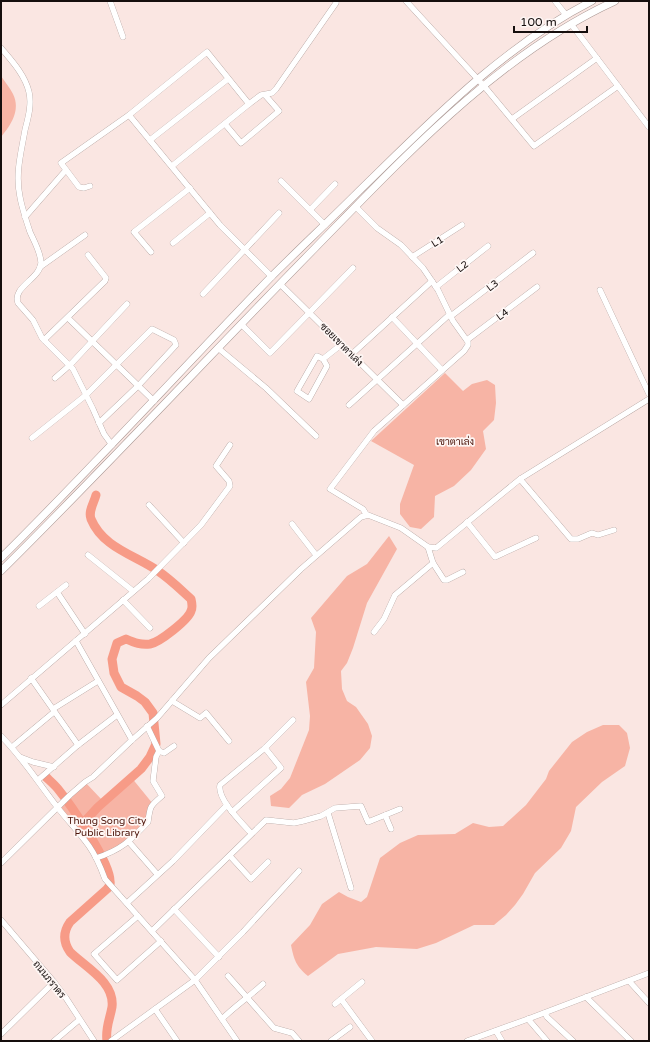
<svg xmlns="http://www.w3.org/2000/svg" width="650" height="1042" font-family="'Varela Round',Sarabun,sans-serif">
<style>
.green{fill:#f7b4a5}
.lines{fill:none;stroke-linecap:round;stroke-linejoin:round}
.river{stroke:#f79b87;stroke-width:9}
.minor-casing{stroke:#aa9894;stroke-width:6}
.major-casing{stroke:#aa9894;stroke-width:8}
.minor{stroke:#fff;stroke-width:5.5}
.major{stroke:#fff;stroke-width:7}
.labels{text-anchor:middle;stroke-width:3.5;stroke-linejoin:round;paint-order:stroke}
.street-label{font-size:10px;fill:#150e0d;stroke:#fef6f4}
.park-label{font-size:10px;fill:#4b1308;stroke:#fef6f4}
</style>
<rect width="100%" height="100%" fill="#fae6e2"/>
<!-- green -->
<g class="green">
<path d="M1 76C5 82 10 88 13 94 21 110 11 125 1 137Z"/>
<polygon points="445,373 463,391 472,384 487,380 495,385 496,403 494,420 483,431 486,449 471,470 454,486 435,496 434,517 421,529 410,527 400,514 400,504 414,465 371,441"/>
<polygon points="389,536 397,549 367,603 353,648 347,663 341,671 342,689 347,701 356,707 368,724 372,736 370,748 360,760 325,784 302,795 289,808 271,806 270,796 281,789 290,778 309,730 310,716 306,682 314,668 316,632 311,618 347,576 367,564"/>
<path d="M603 725H619L627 733 630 748 625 766 602 782 576 807 571 831 561 848 535 873 523 894 515 905 506 915 494 925H474L436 943 417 949 376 947 338 954 308 976C296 966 294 960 291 945L310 925 322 904 339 892 348 897 361 902 367 897 380 858 400 843 418 835 455 834 473 823 489 827 503 826 526 805 546 779 549 771 572 742 587 732Z"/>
<polygon points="131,777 153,804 148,822 129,842 96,858 57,808 85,782 102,800"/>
</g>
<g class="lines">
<!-- river -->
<g class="river">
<path d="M45 776C49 780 54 784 58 789 71 805 110 862 110 881 111 885 109 887 107 889L70 922C63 932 63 942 70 952 85 967 115 982 112 1007 110 1019 105 1028 107 1041"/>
<path d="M83 826 86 820 98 807 141 769 150 757 156 744 153 713 145 702 137 696 121 687 114 673 112 659 117 643 126 639C135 643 141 645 150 644 160 642 188 620 191 611 193 607 192 603 191 599 180 589 170 579 158 571 135 555 103 548 91 519 88 511 94 503 96 495"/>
</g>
<!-- minor casing -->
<g class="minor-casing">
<g id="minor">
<polyline points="110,1 123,37"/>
<polyline points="406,1 484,86 534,146 618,86"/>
<polyline points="555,1 566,15"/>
<polyline points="571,24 649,127"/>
<path d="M1 48C12 61 25 75 29 92 32 105 28 118 25 130 21 153 15 174 20 197 22 208 26 220 30 232 34 241 41 253 41 263 40 279 12 287 18 303L33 320 42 338 73 369 93 409 104 434 112 445"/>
<polyline points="129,115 220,225 272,277"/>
<polyline points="512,119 597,58"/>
<polyline points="225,124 241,143 279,111 265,95"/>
<polyline points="150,140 228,79"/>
<polyline points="172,166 249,104 261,95 272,93 276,89 336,3"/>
<polyline points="281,181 325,225"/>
<polyline points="90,186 84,188 79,187 61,163 129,115 207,52 249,104"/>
<polyline points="356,207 377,228 401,245 423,268 438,290 453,321 468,342 468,345 464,351 374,431 330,489 363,509 366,514"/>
<polyline points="310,210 335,184"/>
<polyline points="25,217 66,170"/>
<polyline points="173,243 210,213"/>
<polyline points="151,252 134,232 190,188"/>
<polyline points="412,257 462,225"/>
<polyline points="40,267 85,235"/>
<polyline points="280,284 403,405"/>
<polyline points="436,287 488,246"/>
<polyline points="600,290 649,394"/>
<polyline points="203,294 279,213"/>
<polyline points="451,316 533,253"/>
<polyline points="392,317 442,370"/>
<polyline points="68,318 154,401"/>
<polyline points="241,324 270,353 353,268"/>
<polyline points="44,340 105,281 106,278 88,255"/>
<polyline points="467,340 537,287"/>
<polyline points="218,348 266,388 316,436"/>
<polyline points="352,354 432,281"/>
<polyline points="323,359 327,366 309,399 297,391 317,356 323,359 342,344"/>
<polyline points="55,378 70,365 127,304"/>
<polyline points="349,405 450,314"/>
<polyline points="32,438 86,395 152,329 174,340 176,345 138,386 99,423"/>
<polyline points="520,479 571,539 578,539 592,533 598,535 614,530"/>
<polyline points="149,505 184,543"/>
<polyline points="467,522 495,557 536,538"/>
<polyline points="292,524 316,555"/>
<polyline points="88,555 133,591"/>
<polyline points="433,563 444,580 447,580 463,572"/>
<polyline points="57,592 85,634"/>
<polyline points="123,600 150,628"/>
<polyline points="39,606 66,585"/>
<polyline points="374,632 384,619 395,595 433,563 428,547"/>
<polyline points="76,641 132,740"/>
<polyline points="31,678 78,745"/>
<polyline points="172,701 200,718 206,713 229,741"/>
<polyline points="1,705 148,579 201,525 230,486 229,481 216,466 230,445"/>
<polyline points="53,709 98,681"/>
<path d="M1 736C23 758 39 784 58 808 68 821 80 833 89 846 96 856 101 868 105 879L195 980 237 1041"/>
<polyline points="12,747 54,712"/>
<polyline points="159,751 164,753 174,746"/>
<polyline points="20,757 33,762 54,767"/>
<polyline points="38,780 78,745 117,715"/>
<polyline points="232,812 281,768 265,748"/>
<polyline points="328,813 351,888"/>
<polyline points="385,815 391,829"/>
<path d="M251 833C242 823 217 799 220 785L265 748 293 720"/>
<polyline points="129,842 157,874"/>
<polyline points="230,856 251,879 268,862"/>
<path d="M96 858C121 850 130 841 148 822 150 806 150 806 162 796L153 781 156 757 159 751 147 726"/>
<polyline points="1,863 70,795 85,782 93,777 132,740 157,718 209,658 301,569 361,517 368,515 401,528 428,547 436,548 520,479 649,399"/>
<polyline points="127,903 173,861 227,805"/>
<polyline points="174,909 219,957"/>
<polyline points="138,916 94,954 117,980 161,941"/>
<polyline points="1,920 54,982 66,998 94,1041"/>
<polyline points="152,931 266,820 294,823 303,821 321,816 335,808 361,806 368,822 400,809"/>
<polyline points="228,976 274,1028 292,1033 299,1041"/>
<polyline points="629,981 649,1003"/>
<polyline points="586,997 631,1041"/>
<polyline points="341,999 372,1041"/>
<polyline points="335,1004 362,982"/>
<polyline points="155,1009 177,1041"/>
<polyline points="545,1013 547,1017 573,1041"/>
<path d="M222 1019C235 1006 250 996 263 984"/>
<polyline points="528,1019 547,1041"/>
<polyline points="496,1031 502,1041"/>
<polyline points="1,1034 54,982"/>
<polyline points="54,1041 79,1020"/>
<polyline points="111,1041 195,980 243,932 299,871"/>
<polyline points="331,1041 350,1027"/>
<polyline points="467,1041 528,1019 649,973"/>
</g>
</g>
<!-- major casing -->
<g class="major-casing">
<g id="major">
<path d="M1 558C93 467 180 371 270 278 299 249 329 221 358 192 430 122 502 47 592 1"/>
<path d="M1 571C108 465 211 354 316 247 404 157 499 54 615 1"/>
</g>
</g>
<!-- minor -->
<use href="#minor" class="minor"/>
<!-- major -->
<use href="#major" class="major"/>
</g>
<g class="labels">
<!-- street labels -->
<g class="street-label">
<text transform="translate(437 241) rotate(-32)" y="4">L1</text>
<text transform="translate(462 266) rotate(-38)" y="4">L2</text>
<text transform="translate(492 285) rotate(-38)" y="4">L3</text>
<text transform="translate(502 314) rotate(-37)" y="4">L4</text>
<text transform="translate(342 344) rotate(45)" y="4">ซอยเขาตาเล่ง</text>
<text transform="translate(50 979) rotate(51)" y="4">ถนนภราดร</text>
</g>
<!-- park labels -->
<g class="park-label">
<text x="455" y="445">เขาตาเล่ง</text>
<text x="107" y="824">Thung Song City<tspan x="107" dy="12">Public Library</tspan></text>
</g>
</g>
<!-- border -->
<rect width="650" height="1042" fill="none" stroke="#150e0d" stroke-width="4"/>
<!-- scale -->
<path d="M514 26v6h73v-6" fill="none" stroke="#150e0d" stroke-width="2"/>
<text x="520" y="26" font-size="12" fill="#150e0d" stroke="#fef6f4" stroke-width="3" paint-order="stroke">100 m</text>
</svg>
